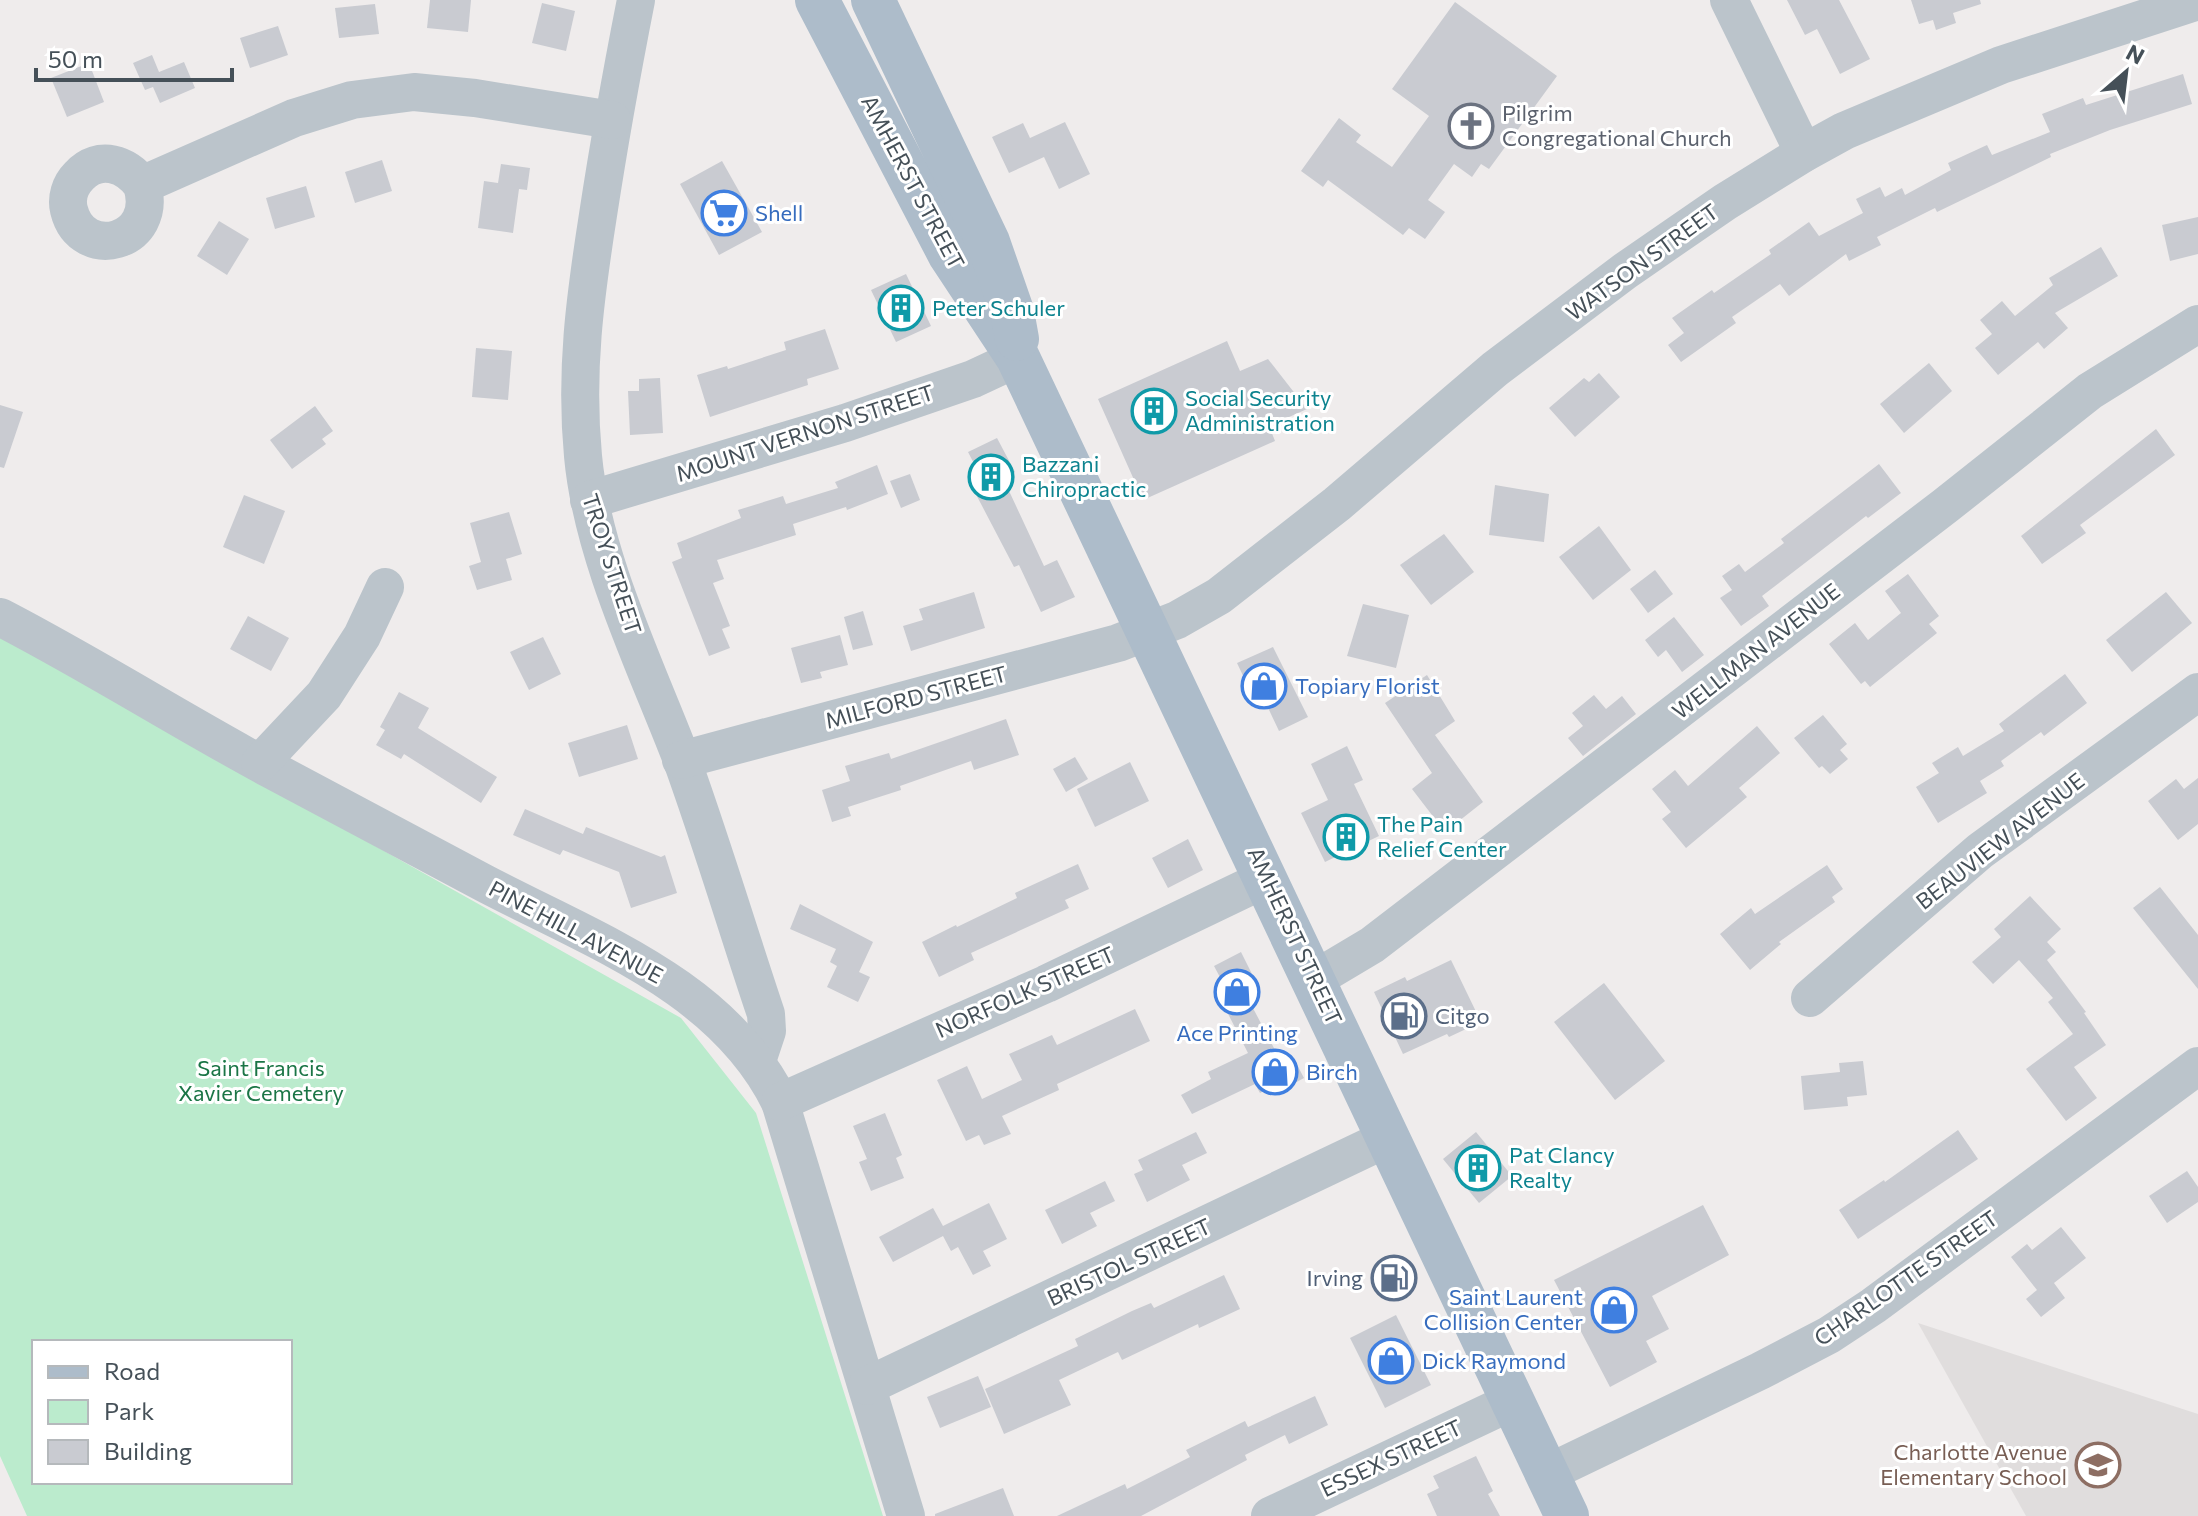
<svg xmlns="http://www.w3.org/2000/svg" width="2198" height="1516" font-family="Commissioner,sans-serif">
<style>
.education{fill:#e0dddd}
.green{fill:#bbebcd;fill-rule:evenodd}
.building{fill:#c9cbd1}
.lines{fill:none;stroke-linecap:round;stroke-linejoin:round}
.minor{stroke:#bbc4cb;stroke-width:38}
.major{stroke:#adbcca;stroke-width:44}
.labels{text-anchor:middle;stroke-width:6;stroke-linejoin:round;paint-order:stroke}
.worship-label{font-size:22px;fill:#5b616d;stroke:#fff;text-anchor:start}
.street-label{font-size:22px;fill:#455058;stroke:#fff}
.shop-label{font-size:22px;fill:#366cbe;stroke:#fff;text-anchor:start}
.culture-label{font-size:22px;fill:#0d838f;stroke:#fff;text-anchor:start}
.service-label{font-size:22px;fill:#4e5e75;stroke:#fff;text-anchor:start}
.park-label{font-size:22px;fill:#1b7546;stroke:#fff}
.education-label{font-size:22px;fill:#785e54;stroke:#fff;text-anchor:end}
</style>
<rect width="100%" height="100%" fill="#efecec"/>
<!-- education -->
<polygon class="education" points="1918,1323 2198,1414 2198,1516 2026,1516"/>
<!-- green -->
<path class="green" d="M0 635 681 1018 756 1113 883 1516H27L0 1456ZM34 1342H290V1482H34Z"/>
<!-- building -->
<g class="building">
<polygon points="430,0 471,0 468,32 427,28"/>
<polygon points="1787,0 1839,0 1870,59 1840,74 1817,29 1805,35"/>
<polygon points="1911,0 1980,0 1981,4 1953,13 1956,23 1936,30 1933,20 1919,24"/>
<polygon points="1455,2 1557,76 1489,169 1481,164 1472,177 1454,164 1428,200 1445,212 1425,239 1409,228 1403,235 1328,180 1323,187 1301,171 1339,118 1361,135 1356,142 1392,167 1429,116 1392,89"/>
<polygon points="542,3 575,11 566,51 532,43"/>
<polygon points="375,4 379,34 339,38 335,8"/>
<polygon points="278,26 288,55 250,68 240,38"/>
<polygon points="152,55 159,72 184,62 195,88 160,103 153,87 145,90 133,63"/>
<polygon points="89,63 104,102 67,117 51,78"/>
<polygon points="2183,74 2192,104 2110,130 2050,154 2051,157 1937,212 1935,208 1877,237 1881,245 1849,261 1846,254 1789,296 1780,284 1732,317 1736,323 1681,362 1668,345 1684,333 1672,318 1712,290 1714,293 1771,254 1769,250 1809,222 1819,236 1863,213 1856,199 1880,187 1885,197 1902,188 1905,195 1951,170 1948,163 1987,145 1992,155 2050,132 2042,114 2083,98 2086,105"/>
<polygon points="1065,122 1090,174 1059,189 1044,157 1009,173 992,137 1023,123 1030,138"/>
<polygon points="382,160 392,191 355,203 345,172"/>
<polygon points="722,161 762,232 719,255 680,184"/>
<polygon points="501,164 530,168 527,190 519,189 513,233 478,228 484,181 498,183"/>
<polygon points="306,186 315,217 275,229 266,198"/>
<polygon points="2198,217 2198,254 2170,261 2162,225"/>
<polygon points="219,221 249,239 227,275 197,256"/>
<polygon points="2101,247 2118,276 2055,313 2068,328 2044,349 2038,342 1998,375 1975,348 1992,334 1980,320 2002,301 2015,316 2053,285 2049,278"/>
<polygon points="906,274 931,326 896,342 871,290"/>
<polygon points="825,329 839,369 807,379 808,385 710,417 697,375 727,366 728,369 786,350 784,342"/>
<polygon points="1227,341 1240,371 1268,359 1307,409 1269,426 1275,441 1143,500 1098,399"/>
<polygon points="476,348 512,351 508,400 472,397"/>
<polygon points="1929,363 1952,391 1904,433 1880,404"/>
<polygon points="1599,373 1620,397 1575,437 1549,408 1584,378 1589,382"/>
<polygon points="660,378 663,433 630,435 628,391 639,391 639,379"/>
<polygon points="0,405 23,412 4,468 0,467"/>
<polygon points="315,406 333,431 322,439 326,444 292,469 270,440"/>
<polygon points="2156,429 2175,455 2080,525 2086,533 2042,564 2021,536"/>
<polygon points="997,438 1015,472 1003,478 1044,566 1057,560 1075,597 1041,612 1019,565 1014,567 969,481 980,475 968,452"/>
<polygon points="1879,464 1901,493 1868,518 1866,516 1762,596 1769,606 1741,626 1720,598 1732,590 1722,576 1739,564 1745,572 1784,543 1781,539"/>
<polygon points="877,465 888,494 847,510 846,507 793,524 796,535 717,560 724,579 713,583 730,626 722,629 730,648 709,656 672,562 682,558 677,543 741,518 738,510 783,496 786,504 838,488 835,482"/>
<polygon points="910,474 920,500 901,508 890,481"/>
<polygon points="1495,485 1549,494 1544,542 1489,535"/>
<polygon points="244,495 285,511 264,564 223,547"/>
<polygon points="509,512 522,554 506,559 512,580 477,590 469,566 481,562 470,523"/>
<polygon points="1599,526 1631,570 1593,600 1559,557"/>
<polygon points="1444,534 1474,572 1431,605 1400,565"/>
<polygon points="1655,570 1673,594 1648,613 1630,589"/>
<polygon points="1908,574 1939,616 1929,624 1937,633 1870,687 1865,681 1861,684 1829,644 1855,623 1868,640 1901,613 1885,591"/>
<polygon points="974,592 985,628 911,651 903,626 923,620 919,609"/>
<polygon points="2166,592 2192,623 2132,672 2106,640"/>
<polygon points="1363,604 1409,615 1396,668 1347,656"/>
<polygon points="863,611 873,645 853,650 844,617"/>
<polygon points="248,616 289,638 271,671 230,649"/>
<polygon points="1674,617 1704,655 1682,672 1666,650 1658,657 1645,640"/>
<polygon points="840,635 848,665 820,672 822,678 801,683 791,648"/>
<polygon points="543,637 561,674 529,690 510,652"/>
<polygon points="1273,647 1308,717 1279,731 1263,697 1255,701 1237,663"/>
<polygon points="2065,674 2087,703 2044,736 2041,732 2001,761 2004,766 1980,781 1987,793 1938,823 1916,787 1939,773 1932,763 1958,747 1963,756 2004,731 1999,724"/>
<polygon points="1427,675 1455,721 1435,735 1483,802 1445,832 1412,789 1432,773 1385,703"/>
<polygon points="399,692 429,708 418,728 497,777 481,803 404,754 401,759 376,745 385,730 380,727"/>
<polygon points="1594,695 1606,709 1622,696 1636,714 1583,756 1568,738 1583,726 1572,713"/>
<polygon points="1823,715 1847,744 1840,750 1848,759 1830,774 1822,766 1819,768 1794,738"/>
<polygon points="1006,719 1019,755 974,770 971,761 900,786 901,790 848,807 851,816 832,822 822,790 850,781 845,766 889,753 891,759"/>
<polygon points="627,725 638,759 579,777 568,743"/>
<polygon points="1757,726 1780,753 1739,788 1747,797 1686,848 1662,819 1671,812 1652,789 1675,770 1688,786"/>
<polygon points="1347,746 1363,780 1354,784 1379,836 1325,862 1301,813 1328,800 1311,764"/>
<polygon points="1075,757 1088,779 1066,792 1053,769"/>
<polygon points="1130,762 1149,801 1095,827 1077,789"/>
<polygon points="2198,778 2198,824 2178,840 2148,801 2176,779 2184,789"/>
<polygon points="525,809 583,834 586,827 661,857 665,855 677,893 631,908 619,872 563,850 560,855 513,835"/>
<polygon points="1188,839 1203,870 1168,888 1152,858"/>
<polygon points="1078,864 1089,889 1065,900 1069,908 971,953 974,960 939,977 922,942 956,925 957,927 1017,898 1015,893"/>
<polygon points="1827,865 1843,889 1832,897 1835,902 1779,942 1781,944 1750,970 1720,934 1751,908 1755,914"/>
<polygon points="2160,887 2198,935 2198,989 2133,908"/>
<polygon points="2030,896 2061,929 2047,942 2056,952 2047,960 2086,1012 2084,1013 2106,1045 2074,1067 2097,1098 2066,1121 2026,1069 2073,1034 2048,1002 2053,998 2019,960 1993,984 1972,962 2001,937 1994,929"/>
<polygon points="800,904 873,942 859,972 870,977 858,1002 827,987 837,966 830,962 836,949 790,929"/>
<polygon points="1241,952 1257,984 1244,991 1275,1050 1277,1049 1285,1064 1294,1059 1304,1078 1278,1092 1275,1085 1260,1093 1255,1084 1192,1114 1181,1095 1211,1079 1208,1072 1248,1053 1220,998 1229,994 1214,966"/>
<polygon points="1451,960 1481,1022 1449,1037 1447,1034 1403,1054 1374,992 1405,977 1407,981"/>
<polygon points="1604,983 1665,1061 1615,1100 1554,1022"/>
<polygon points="1135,1009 1150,1041 1057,1084 1059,1090 1002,1116 1011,1134 984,1145 979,1135 966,1141 937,1080 967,1066 982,1099 1022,1080 1009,1054 1052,1035 1057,1045"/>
<polygon points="1863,1061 1867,1095 1847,1097 1848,1106 1804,1110 1801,1076 1840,1072 1839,1063"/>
<polygon points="885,1113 902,1155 896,1158 904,1178 871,1191 859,1162 867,1159 853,1126"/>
<polygon points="1958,1130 1978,1159 1858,1239 1839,1210 1884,1180 1885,1182"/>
<polygon points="1196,1132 1207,1153 1182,1165 1190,1180 1147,1202 1134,1174 1143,1170 1138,1160"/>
<polygon points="1476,1132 1512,1176 1479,1203 1443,1159"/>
<polygon points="2187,1171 2198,1187 2198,1202 2167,1223 2149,1196"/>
<polygon points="1105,1181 1115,1201 1090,1213 1097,1226 1062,1244 1045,1210"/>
<polygon points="989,1203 1007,1239 983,1251 991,1266 973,1275 958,1247 951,1251 943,1236 893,1262 879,1237 933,1208 943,1226"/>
<polygon points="1703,1205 1729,1255 1652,1296 1669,1329 1646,1341 1657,1362 1610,1387 1554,1280"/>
<polygon points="2061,1227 2086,1258 2054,1283 2065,1298 2041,1317 2026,1299 2037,1290 2011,1257 2027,1244 2032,1250"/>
<polygon points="1224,1275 1240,1309 1199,1328 1198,1324 1122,1360 1118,1352 1059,1380 1071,1405 1004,1434 985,1389 1078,1346 1075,1339 1132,1311 1151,1303 1154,1308"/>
<polygon points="1396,1315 1431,1385 1385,1408 1350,1338"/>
<polygon points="978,1376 991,1407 940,1428 927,1397"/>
<polygon points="1315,1396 1328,1425 1289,1444 1285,1435 1245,1455 1247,1460 1141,1516 1057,1516 1125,1484 1127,1489 1190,1457 1186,1450 1245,1421 1248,1427"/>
<polygon points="1476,1456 1493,1491 1488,1494 1500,1516 1437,1516 1427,1494 1439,1488 1433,1476"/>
<polygon points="1003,1488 1014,1516 935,1516 935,1514"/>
</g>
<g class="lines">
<!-- minor -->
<g class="minor">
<path d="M636 0C622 71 609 143 598 215 585 298 575 371 583 456 592 555 644 662 680 755 711 840 737 928 766 1014L767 1031 757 1061"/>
<polyline points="1729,0 1804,153"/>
<path d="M142 185C160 243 82 263 69 210 66 198 70 185 79 176 99 154 127 164 142 185L294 118 352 100 414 92 475 98 612 120"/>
<polyline points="589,500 845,423 973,379 1018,358"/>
<path d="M0 617C91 664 179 720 270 769 341 807 412 845 484 883 592 940 723 986 780 1102L906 1516"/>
<polyline points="681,760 1118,643 1177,620 1219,596 1337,504 1495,369 1625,271 1725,202 1804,153 1844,131 2001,65 2198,1"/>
<polyline points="260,763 324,695 362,636 385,587"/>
<polyline points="1315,979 1372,945 1945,506 2090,391 2198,324"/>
<polyline points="1810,998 1980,851 2198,692"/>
<polyline points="780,1102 1046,984 1267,878"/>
<polyline points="867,1386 1390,1137"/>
<polyline points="1548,1473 1760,1371 1829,1335 1873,1306 2198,1066"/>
<polyline points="1270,1516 1513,1401"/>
</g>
<!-- major -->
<g class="major">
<polyline points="817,0 950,255 1018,358 1567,1516"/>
<polyline points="873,0 988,242 1012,311 1017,339"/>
</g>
</g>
<!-- icons -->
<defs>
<g id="church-ring" transform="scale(2.3)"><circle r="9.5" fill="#fff" stroke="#6b7280" stroke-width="1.5"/><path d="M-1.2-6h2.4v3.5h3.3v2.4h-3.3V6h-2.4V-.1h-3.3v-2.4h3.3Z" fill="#6b7280"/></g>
<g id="supermarket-ring" transform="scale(2.3)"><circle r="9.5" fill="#fff" stroke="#3f7fe0" stroke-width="1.5"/><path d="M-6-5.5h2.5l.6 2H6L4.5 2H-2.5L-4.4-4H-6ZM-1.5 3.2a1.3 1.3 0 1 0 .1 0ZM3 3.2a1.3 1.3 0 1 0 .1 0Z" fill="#3f7fe0"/></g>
<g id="building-ring" transform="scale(2.3)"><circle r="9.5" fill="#fff" stroke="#0f9aa8" stroke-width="1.5"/><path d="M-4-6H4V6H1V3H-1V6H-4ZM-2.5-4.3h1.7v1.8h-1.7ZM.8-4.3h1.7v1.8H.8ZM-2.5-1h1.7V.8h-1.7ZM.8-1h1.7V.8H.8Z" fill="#0f9aa8"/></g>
<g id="shop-ring" transform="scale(2.3)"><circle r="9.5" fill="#fff" stroke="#3f7fe0" stroke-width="1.5"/><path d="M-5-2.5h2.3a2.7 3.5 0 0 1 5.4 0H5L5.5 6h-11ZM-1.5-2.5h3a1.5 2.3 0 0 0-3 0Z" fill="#3f7fe0"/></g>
<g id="fuel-ring" transform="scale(2.3)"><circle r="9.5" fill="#fff" stroke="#5c6f8a" stroke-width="1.5"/><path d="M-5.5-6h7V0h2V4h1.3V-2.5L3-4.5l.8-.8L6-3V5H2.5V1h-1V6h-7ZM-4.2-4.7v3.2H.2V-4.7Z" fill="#5c6f8a"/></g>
<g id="school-ring" transform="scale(2.3)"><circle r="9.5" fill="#fff" stroke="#8d6e63" stroke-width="1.5"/><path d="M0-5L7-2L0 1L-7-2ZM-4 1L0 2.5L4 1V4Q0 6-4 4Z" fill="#8d6e63"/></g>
</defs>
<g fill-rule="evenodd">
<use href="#church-ring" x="1471" y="126"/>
<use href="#supermarket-ring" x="724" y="213"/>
<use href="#building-ring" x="901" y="308"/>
<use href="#building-ring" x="1154" y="411"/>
<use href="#building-ring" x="991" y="477"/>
<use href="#shop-ring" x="1264" y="686"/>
<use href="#building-ring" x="1346" y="837"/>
<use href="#shop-ring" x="1237" y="992"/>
<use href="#fuel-ring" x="1404" y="1016"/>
<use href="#shop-ring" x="1275" y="1072"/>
<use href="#building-ring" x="1478" y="1168"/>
<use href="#fuel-ring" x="1394" y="1278"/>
<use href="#shop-ring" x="1614" y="1310"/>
<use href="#shop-ring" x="1391" y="1361"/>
<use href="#school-ring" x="2098" y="1465"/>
</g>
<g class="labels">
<!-- worship labels -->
<g class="worship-label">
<text x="1502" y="121">Pilgrim<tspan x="1502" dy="25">Congregational Church</tspan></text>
</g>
<!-- street labels -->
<g class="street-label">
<text transform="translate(913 182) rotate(62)" y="8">AMHERST STREET</text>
<text transform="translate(1642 262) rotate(-36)" y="8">WATSON STREET</text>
<text transform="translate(805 433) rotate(-18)" y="8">MOUNT VERNON STREET</text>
<text transform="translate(612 564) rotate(72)" y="8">TROY STREET</text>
<text transform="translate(1756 651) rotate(-38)" y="8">WELLMAN AVENUE</text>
<text transform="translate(916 697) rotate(-15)" y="8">MILFORD STREET</text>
<text transform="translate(2000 841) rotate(-38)" y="8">BEAUVIEW AVENUE</text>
<text transform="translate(576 932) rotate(28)" y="8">PINE HILL AVENUE</text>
<text transform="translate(1295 936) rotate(65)" y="8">AMHERST STREET</text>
<text transform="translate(1025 992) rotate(-24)" y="8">NORFOLK STREET</text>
<text transform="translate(1129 1262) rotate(-25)" y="8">BRISTOL STREET</text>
<text transform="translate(1906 1278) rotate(-35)" y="8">CHARLOTTE STREET</text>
<text transform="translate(1391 1458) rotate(-25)" y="8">ESSEX STREET</text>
</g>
<!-- shop labels -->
<g class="shop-label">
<text x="755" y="221">Shell</text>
<text x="1295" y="694">Topiary Florist</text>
<text x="1237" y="1041" text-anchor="middle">Ace Printing</text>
<text x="1306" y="1080">Birch</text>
<text x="1583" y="1305" text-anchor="end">Saint Laurent<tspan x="1583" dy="25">Collision Center</tspan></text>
<text x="1422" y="1369">Dick Raymond</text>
</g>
<!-- culture labels -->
<g class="culture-label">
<text x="932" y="316">Peter Schuler</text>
<text x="1185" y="406">Social Security<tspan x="1185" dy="25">Administration</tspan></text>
<text x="1022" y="472">Bazzani<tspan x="1022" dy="25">Chiropractic</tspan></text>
<text x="1377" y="832">The Pain<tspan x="1377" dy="25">Relief Center</tspan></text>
<text x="1509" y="1163">Pat Clancy<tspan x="1509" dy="25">Realty</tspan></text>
</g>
<!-- service labels -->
<g class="service-label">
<text x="1435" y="1024">Citgo</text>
<text x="1363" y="1286" text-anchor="end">Irving</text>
</g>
<!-- park labels -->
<g class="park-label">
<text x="261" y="1076">Saint Francis<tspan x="261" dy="25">Xavier Cemetery</tspan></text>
</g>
<!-- education labels -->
<g class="education-label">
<text x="2067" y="1460">Charlotte Avenue<tspan x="2067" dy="25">Elementary School</tspan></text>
</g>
</g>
<!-- legend -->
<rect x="32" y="1340" width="260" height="144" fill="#ffffff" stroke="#b5b9bc" stroke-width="2"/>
<rect x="48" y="1366" width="40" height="12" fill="#adbcca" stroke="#b5b9bc" stroke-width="2"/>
<text x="104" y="1380" font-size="24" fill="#455058">Road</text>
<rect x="48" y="1400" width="40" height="24" fill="#bbebcd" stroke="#b5b9bc" stroke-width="2"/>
<text x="104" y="1420" font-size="24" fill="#455058">Park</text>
<rect x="48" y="1440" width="40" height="24" fill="#c9cbd1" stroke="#b5b9bc" stroke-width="2"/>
<text x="104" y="1460" font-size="24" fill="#455058">Building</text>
<!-- north arrow -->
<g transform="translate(2126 72) rotate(28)" stroke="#ffffff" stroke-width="6" paint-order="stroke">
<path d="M0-6L14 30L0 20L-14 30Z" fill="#455058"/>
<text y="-12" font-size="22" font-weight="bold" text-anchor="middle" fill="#455058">N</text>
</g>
<!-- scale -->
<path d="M36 68v12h196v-12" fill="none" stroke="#455058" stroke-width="4"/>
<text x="48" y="68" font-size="24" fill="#455058" stroke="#ffffff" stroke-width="6" paint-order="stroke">50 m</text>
</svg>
